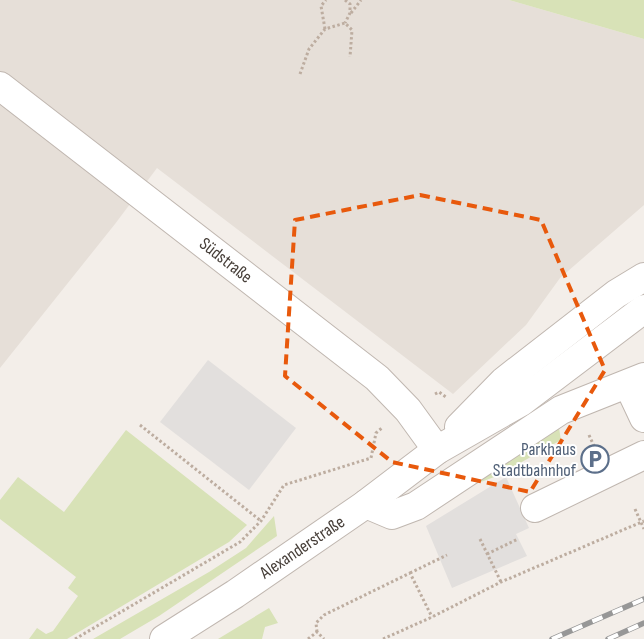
<svg xmlns="http://www.w3.org/2000/svg" width="644" height="639" font-family="'Sofia Sans Condensed',sans-serif">
<style>
.residential{fill:#e6dfd8}
.green{fill:#d8e2b7}
.parking{fill:#e2dfdd}
.lines{fill:none;stroke-linecap:round;stroke-linejoin:round}
.minor-casing{stroke:#c0b7b0;stroke-width:30}
.path{stroke:#bdada0;stroke-width:3;stroke-dasharray:2.5 2.5;stroke-linecap:butt}
.minor{stroke:#fff;stroke-width:28}
.rail-casing{stroke:#979797;stroke-width:5.5}
.rail{stroke:#fff;stroke-width:4;stroke-dasharray:11;stroke-linecap:butt}
.marked{fill:none;stroke:#e8590c;stroke-width:4;stroke-dasharray:10 6;stroke-linejoin:round}
.labels{text-anchor:middle;stroke-width:4;stroke-linejoin:round;paint-order:stroke}
.street-label{font-size:18px;fill:#463e38;stroke:#fff}
.service-label{font-size:18px;fill:#4e5e75;stroke:#fff;text-anchor:end}
</style>
<rect width="100%" height="100%" fill="#f3eee9"/>
<!-- residential -->
<polygon class="residential" points="0,0 509,0 644,39 644,205 560,278 526,325 453,394 157,168 115,224 0,368"/>
<!-- green -->
<g class="green">
<polygon points="509,0 644,0 644,39"/>
<polygon points="559,428 561,440 497,476 470,486 535,436 542,440"/>
<polygon points="126,430 247,525 229,542 67,639 29,639 37,628 46,634 53,631 78,596 68,588 76,577 0,519 0,500 18,477 64,512"/>
<polygon points="274,516 277,536 159,616 120,639 93,639 209,572 246,548"/>
<polygon points="269,608 278,623 265,627 262,639 218,639"/>
</g>
<!-- parking -->
<g class="parking">
<polygon points="208,360 296,428 249,490 160,422"/>
<polygon points="506,477 529,528 516,534 527,556 452,588 426,526"/>
</g>
<g class="lines">
<!-- minor casing -->
<g class="minor-casing">
<g id="minor">
<polyline points="0,86 377,378 408,410 437,450"/>
<polyline points="628,384 644,418"/>
<polyline points="459,427 504,381 616,294 644,277"/>
<polyline points="366,504 392,515 416,506 561,410 644,377"/>
<polyline points="535,508 644,455"/>
<polyline points="164,639 235,594 366,504 437,450 521,402 644,309"/>
</g>
</g>
<!-- path -->
<g class="path">
<polyline points="345,0 350,4 350,13 345,23"/>
<polyline points="351,13 361,0"/>
<polyline points="325,29 321,6 326,0"/>
<polyline points="300,74 309,49 325,29 345,23 352,30 350,57"/>
<polyline points="435,394 439,392 446,397"/>
<polyline points="140,425 261,521"/>
<polyline points="589,435 594,446"/>
<polyline points="635,509 644,529"/>
<polyline points="480,539 501,582"/>
<polyline points="487,554 518,539"/>
<polyline points="410,573 447,555"/>
<polyline points="317,632 316,623 324,615 410,573 432,617"/>
<polyline points="75,639 240,542 261,521 284,485 371,458 376,433 383,427"/>
<polyline points="308,639 317,632 324,639"/>
<polyline points="383,639 432,617 501,582 644,521"/>
</g>
<!-- minor -->
<use href="#minor" class="minor"/>
<!-- rail casing -->
<g class="rail-casing">
<g id="rail">
<polyline points="552,639 644,599"/>
<polyline points="608,639 644,623"/>
</g>
</g>
<!-- rail -->
<use href="#rail" class="rail"/>
</g>
<!-- marked area -->
<path class="marked" d="M420 195 541 220 605 370 530 492 392 462 285 376 295 220Z"/>
<!-- icons -->
<defs>
<g id="parking-ring" transform="scale(1.4375)"><circle r="9.5" fill="#fff" stroke="#5c6f8a" stroke-width="1.5"/><path d="M-3.5-5.5H1a3.5 3.5 0 0 1 0 7H-1V5.5H-3.5ZM-1-3.4V-.6H.8a1.4 1.4 0 0 0 0-2.8Z" fill="#5c6f8a"/></g>
</defs>
<g fill-rule="evenodd">
<use href="#parking-ring" x="595" y="459"/>
</g>
<g class="labels">
<!-- street labels -->
<g class="street-label">
<text transform="translate(226 260) rotate(38)" y="6">Südstraße</text>
<text transform="translate(302 547) rotate(-34)" y="6">Alexanderstraße</text>
</g>
<!-- service labels -->
<g class="service-label">
<text x="576" y="455">Parkhaus<tspan x="576" dy="21">Stadtbahnhof</tspan></text>
</g>
</g>
</svg>
